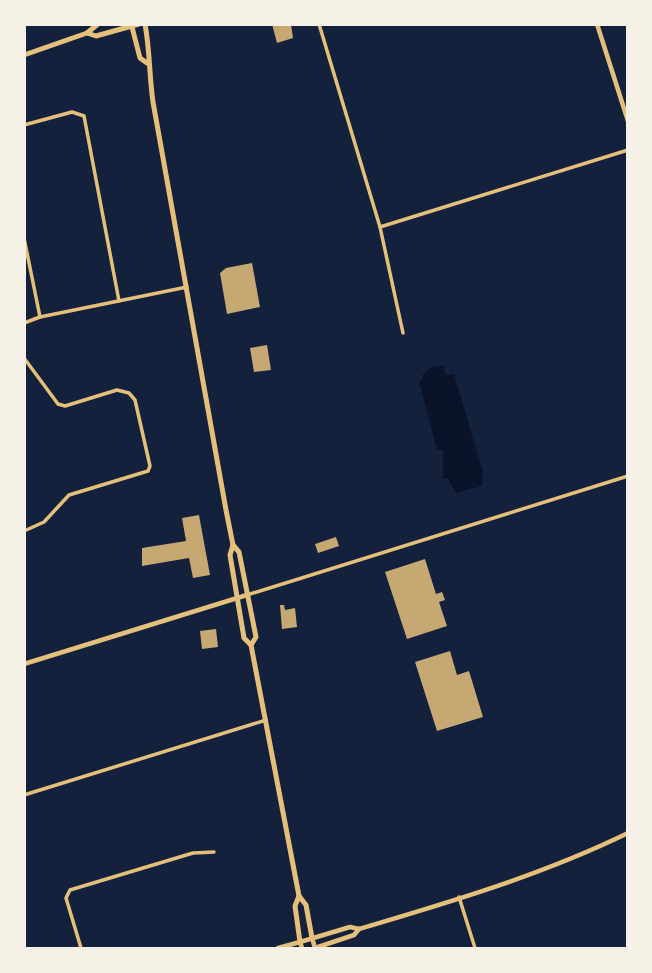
<svg xmlns="http://www.w3.org/2000/svg" width="652" height="973" font-family="'Asap Condensed',sans-serif">
<style>
.water{fill:#0b132b}
.building{fill:#c6a872}
.lines{fill:none;stroke-linecap:round;stroke-linejoin:round}
.minor{stroke:#e5c07b;stroke-width:3.5}
.tertiary{stroke:#e5c07b;stroke-width:4.5}
.secondary{stroke:#e5c07b;stroke-width:4.5}
.primary{stroke:#e5c07b;stroke-width:5}
</style>
<rect width="100%" height="100%" fill="#14213d"/>
<!-- water -->
<polygon class="water" points="444,365 445,375 454,374 483,472 482,486 456,493 448,479 443,478 443,450 437,450 419,381 423,380 423,374 432,367"/>
<!-- building -->
<g class="building">
<polygon points="272,24 291,24 293,38 277,43"/>
<polygon points="252,263 260,307 227,314 220,273 226,268"/>
<polygon points="267,345 271,370 254,372 250,348"/>
<polygon points="199,515 210,575 193,578 189,558 142,566 142,548 186,541 182,518"/>
<polygon points="336,537 339,546 318,553 315,544"/>
<polygon points="425,559 436,594 442,592 445,600 439,602 447,626 407,639 385,572"/>
<polygon points="280,605 284,605 285,610 295,608 297,627 282,629"/>
<polygon points="216,629 218,647 202,649 200,631"/>
<polygon points="450,651 457,675 469,671 483,717 437,731 415,662"/>
</g>
<g class="lines">
<!-- minor -->
<g class="minor">
<polyline points="319,24 380,227 403,333"/>
<polyline points="24,125 72,112 84,116 119,301"/>
<polyline points="380,227 628,150"/>
<polyline points="24,238 40,317"/>
<polyline points="24,323 40,317 187,287"/>
<polyline points="24,358 58,404 65,406 117,390 129,393 135,400 150,466 148,471 69,495 44,522 24,531"/>
<polyline points="247,595 628,476"/>
<polyline points="24,795 266,720"/>
<polyline points="459,897 475,948"/>
<polyline points="81,948 66,898 70,890 193,853 214,852"/>
</g>
<!-- tertiary -->
<g class="tertiary">
<polyline points="597,24 628,121"/>
<polyline points="24,664 247,595"/>
<path d="M300 942 350 927 359 929C450 902 542 875 628 833"/>
<polyline points="315,948 354,935 359,929"/>
</g>
<!-- secondary -->
<g class="secondary">
<polyline points="312,938 315,948"/>
<polyline points="278,948 300,942 302,948"/>
</g>
<!-- primary -->
<g class="primary">
<path d="M145 24C150 51 149 74 153 102L226 510 233 545 239 552 256 637 251 645"/>
<polyline points="132,27 140,58 147,63"/>
<polyline points="87,33 96,36 139,24"/>
<polyline points="24,55 87,33 98,24"/>
<polyline points="233,545 230,555 244,638 251,645 299,896 306,905 312,938"/>
<polyline points="299,896 295,906 300,942"/>
</g>
</g>
<!-- border -->
<rect width="652" height="973" fill="none" stroke="#f6f1e7" stroke-width="52"/>
</svg>
